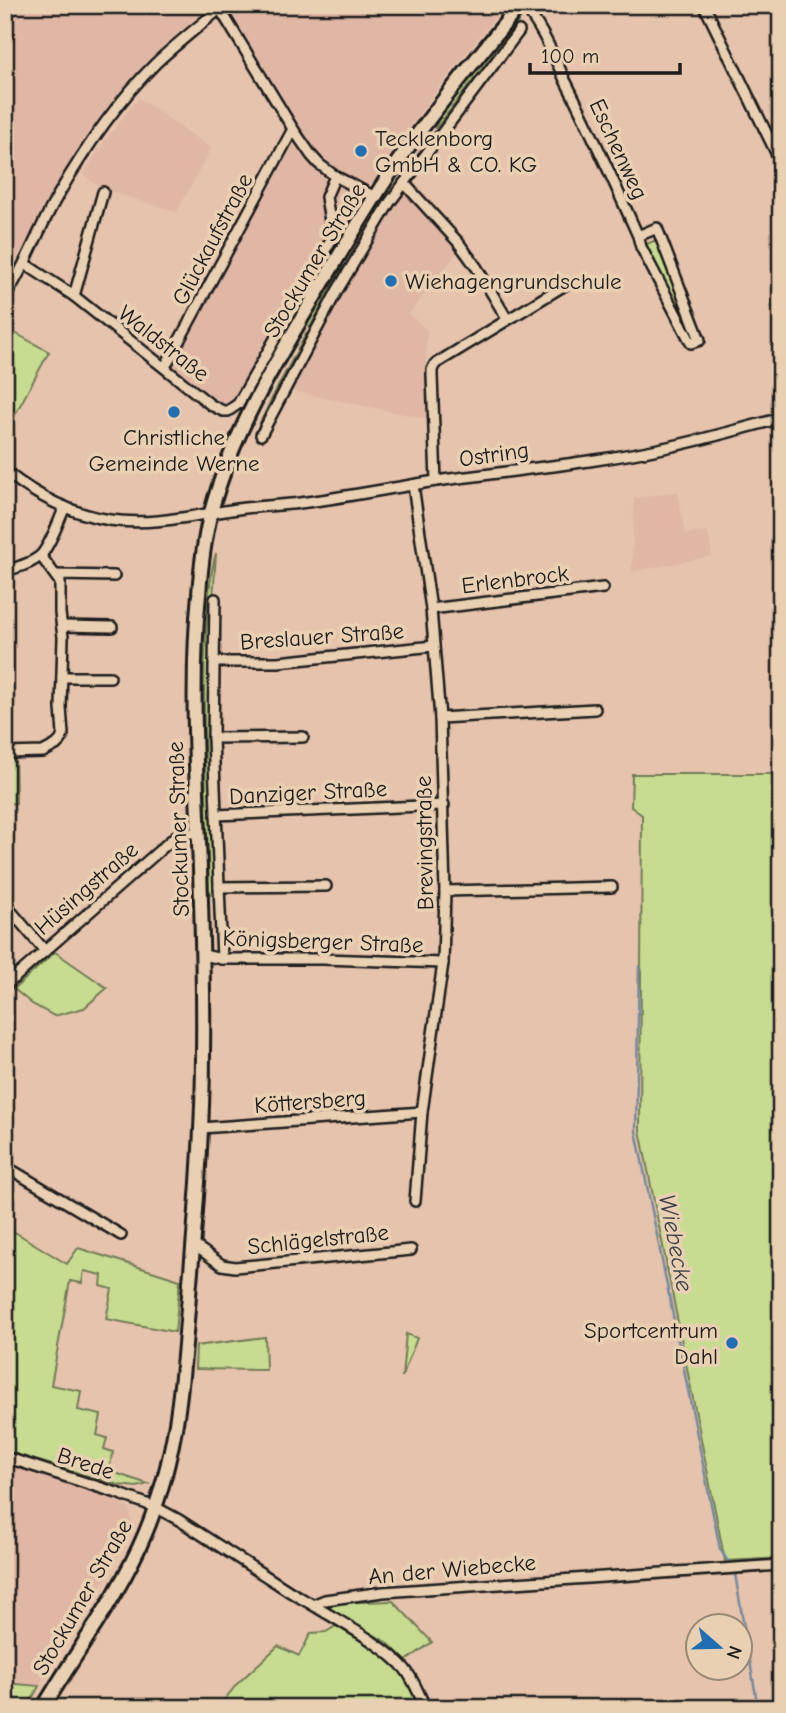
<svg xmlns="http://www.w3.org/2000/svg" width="786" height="1713" font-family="'Comic Neue',sans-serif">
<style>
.built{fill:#e0b7a5}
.green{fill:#c7dc91;stroke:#727c56;stroke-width:2}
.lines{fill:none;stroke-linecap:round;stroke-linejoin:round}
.stream{stroke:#748aa0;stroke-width:2.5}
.street-casing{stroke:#1c1c1c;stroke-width:14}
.secondary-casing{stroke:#1c1c1c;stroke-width:18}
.street{stroke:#ead0b2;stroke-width:9}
.secondary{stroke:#ead0b2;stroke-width:12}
.poi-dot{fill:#1f6fb2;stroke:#ead0b2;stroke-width:2.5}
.labels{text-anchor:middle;stroke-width:7;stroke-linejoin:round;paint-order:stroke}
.poi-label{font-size:23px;fill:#1c1c1c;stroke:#ead0b2;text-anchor:start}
.street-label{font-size:23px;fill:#1c1c1c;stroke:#ead0b2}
.water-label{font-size:24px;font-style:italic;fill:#394148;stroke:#ead0b2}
</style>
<rect width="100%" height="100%" fill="#e6c3ac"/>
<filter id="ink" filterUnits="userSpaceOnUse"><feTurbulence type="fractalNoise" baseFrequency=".0143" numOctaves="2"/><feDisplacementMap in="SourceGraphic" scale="14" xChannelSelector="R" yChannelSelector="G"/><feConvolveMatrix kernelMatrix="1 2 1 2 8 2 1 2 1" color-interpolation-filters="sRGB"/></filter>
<g filter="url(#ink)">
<!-- built -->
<g class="built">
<polygon points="5,5 212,5 169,41 148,61 126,84 99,118 74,154 49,197 36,225 5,282"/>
<polygon points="226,5 505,5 435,92 381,168 330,251 236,415 171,364 300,125"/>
<polygon points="139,98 211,148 177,212 105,190 83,175 105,140"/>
<polygon points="404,193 459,250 409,314 427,330 426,352 428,419 291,391 365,248"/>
<polygon points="678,492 685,534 708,532 712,556 632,572 634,498"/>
<polygon points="5,1464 104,1495 130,1509 130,1514 132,1524 119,1554 82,1619 39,1686 5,1683"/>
</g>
<!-- green -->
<g class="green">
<polygon points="518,17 522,17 436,128 435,127 443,111"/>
<polygon points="336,237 340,237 333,254 295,318 292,317 333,245"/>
<polygon points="659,239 688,312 683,314 644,245"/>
<polygon points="344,266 347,268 343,274 338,276 310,327 305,324 322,295"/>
<polygon points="8,329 49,352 10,424 5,422 5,334"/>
<path d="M306 334 309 336 259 431 257 430C271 397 289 366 306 334Z"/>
<path d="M216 553 209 660V723L214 895H211L209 889C207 803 201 718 206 632 208 606 209 579 216 553Z"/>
<polygon points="5,757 15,757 16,803 5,804"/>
<polygon points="632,774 781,774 781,1558 725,1561 640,1130 642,815 631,807"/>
<polygon points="55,952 107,988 84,1008 54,1016 32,1004 14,989"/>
<polygon points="5,1226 67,1264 78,1248 180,1280 175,1332 106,1319 112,1289 101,1286 102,1275 84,1271 82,1283 70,1281 51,1385 81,1391 78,1410 101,1415 97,1435 107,1438 104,1449 113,1452 109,1471 148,1484 137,1487 119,1485 5,1451"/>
<polygon points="406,1334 417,1338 402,1377"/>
<polygon points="265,1337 266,1370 195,1369 196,1346"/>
<polygon points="393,1601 432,1642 406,1661 387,1642 333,1612 330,1610 331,1603"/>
<path d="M336 1626C361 1641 388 1655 406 1678 412 1687 416 1698 421 1708H218L237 1684 278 1646 299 1656 311 1633 326 1632Z"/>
<polygon points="5,1683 39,1686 27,1708 5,1708"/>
</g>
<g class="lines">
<!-- stream -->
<g class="stream">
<polyline points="639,966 636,1131 720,1549 729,1563"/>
<polyline points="735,1574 758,1708"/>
</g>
<!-- street casing -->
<g class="street-casing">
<g id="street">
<path d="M523 5C542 27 553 55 565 80 591 131 615 184 638 236L641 247 691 343 700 340 657 228 638 236"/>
<polyline points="704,5 781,163"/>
<polyline points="220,9 293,129 311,155 319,164 335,176 375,197"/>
<polyline points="404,183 458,242 477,268 507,319"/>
<polyline points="25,264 74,296 211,405 223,411 228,411 238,404 330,242 332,233 326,197 335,176"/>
<polyline points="74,296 103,192"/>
<path d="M5 297C26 266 38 230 57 197 84 150 116 103 155 64 177 43 201 25 224 5"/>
<polyline points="165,367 293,129"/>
<polyline points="261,435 337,291 390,202 519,31"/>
<path d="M5 471C35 495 72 514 110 520 152 526 190 516 231 510 254 506 277 506 300 503 346 497 391 488 436 481 515 470 595 463 673 446 709 438 745 428 781 418"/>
<polyline points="436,481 432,376 432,370 435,364 565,285"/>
<polyline points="413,485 431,609 440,718 445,891 443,963 422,1112 415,1201"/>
<path d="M5 571C16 568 34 563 42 554 52 541 58 522 65 507"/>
<polyline points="56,575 114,576"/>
<polyline points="215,599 213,738 222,959"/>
<polyline points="431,609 603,588"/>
<polyline points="62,626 112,627"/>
<polyline points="214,662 278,662 434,646"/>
<polyline points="62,677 110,677"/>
<polyline points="440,718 595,709"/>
<polyline points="213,738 303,737"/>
<polyline points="5,753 43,752 56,745 61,740 63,734 61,708 63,637 60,613 60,582 41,556"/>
<polyline points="216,815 444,805"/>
<polyline points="219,887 326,886"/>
<polyline points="445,891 612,887"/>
<polyline points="5,904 45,951"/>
<polyline points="203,955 222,959 323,959 443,963"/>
<polyline points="5,986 176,836 185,833 199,833"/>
<polyline points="201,1128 422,1112"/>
<polyline points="5,1166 121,1235"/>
<polyline points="194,1245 222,1265 235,1267 411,1250"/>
<polyline points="5,1457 117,1493 155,1507 179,1520 292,1593 313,1605 325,1600 383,1592 781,1565"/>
<path d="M313 1605C340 1622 385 1645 405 1669 414 1680 419 1695 426 1708"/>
</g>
</g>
<!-- secondary casing -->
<g class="secondary-casing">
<path id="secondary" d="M43 1708C77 1650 119 1596 145 1534 180 1451 183 1370 190 1282 197 1206 203 1129 203 1053 204 992 202 930 200 869 197 777 190 686 199 594 201 567 204 539 211 512 231 438 270 371 309 306 339 256 368 205 401 157 438 105 479 55 520 5"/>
</g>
<!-- street -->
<use href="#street" class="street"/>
<!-- secondary -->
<use href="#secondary" class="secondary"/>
</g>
</g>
<!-- markers -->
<g class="poi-dot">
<circle cx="361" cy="151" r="7"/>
<circle cx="391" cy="281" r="7"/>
<circle cx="174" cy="412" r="7"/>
<circle cx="732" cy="1343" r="7"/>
</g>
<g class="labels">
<!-- poi labels -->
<g class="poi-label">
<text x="375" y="146">Tecklenborg<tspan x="375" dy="26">GmbH &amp; CO. KG</tspan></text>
<text x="405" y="289">Wiehagengrundschule</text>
<text x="174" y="445" text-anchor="middle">Christliche<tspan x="174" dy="26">Gemeinde Werne</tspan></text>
<text x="718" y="1338" text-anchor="end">Sportcentrum<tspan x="718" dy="26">Dahl</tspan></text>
</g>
<!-- street labels -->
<g class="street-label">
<text transform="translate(619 149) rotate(65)" y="8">Eschenweg</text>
<text transform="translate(212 239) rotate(-62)" y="8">Glückaufstraße</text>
<text transform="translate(314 260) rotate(-59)" y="8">Stockumer Straße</text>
<text transform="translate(164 343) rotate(38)" y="8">Waldstraße</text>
<text transform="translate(494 454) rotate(-8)" y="8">Ostring</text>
<text transform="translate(515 579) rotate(-7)" y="8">Erlenbrock</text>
<text transform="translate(322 636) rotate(-4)" y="8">Breslauer Straße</text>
<text transform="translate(308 792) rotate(-3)" y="8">Danziger Straße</text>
<text transform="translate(178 829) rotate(-92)" y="8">Stockumer Straße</text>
<text transform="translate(424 843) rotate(-91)" y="8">Brevingstraße</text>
<text transform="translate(86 888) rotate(-41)" y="8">Hüsingstraße</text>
<text transform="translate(323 941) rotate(2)" y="8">Königsberger Straße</text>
<text transform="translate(310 1101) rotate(-4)" y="8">Köttersberg</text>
<text transform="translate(318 1239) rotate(-6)" y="8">Schlägelstraße</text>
<text transform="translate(86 1463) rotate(18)" y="8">Brede</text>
<text transform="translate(452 1569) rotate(-5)" y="8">An der Wiebecke</text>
<text transform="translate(82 1597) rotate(-60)" y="8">Stockumer Straße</text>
</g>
<!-- water labels -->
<g class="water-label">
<text transform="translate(676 1243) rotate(79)" y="8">Wiebecke</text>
</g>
</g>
<!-- margin -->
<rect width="786" height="1713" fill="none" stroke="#ead0b2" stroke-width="28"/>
<rect x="14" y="14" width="758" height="1685" fill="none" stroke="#1c1c1c" stroke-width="2.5" filter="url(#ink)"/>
<!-- north arrow -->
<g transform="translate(719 1647) rotate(110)"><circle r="33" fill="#ead0b2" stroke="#988876" stroke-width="2"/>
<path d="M0-5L12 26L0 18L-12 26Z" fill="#1f6fb2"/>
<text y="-10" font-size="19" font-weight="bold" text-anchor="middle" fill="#1c1c1c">N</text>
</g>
<!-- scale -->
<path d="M530 63v10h150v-10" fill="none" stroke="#1c1c1c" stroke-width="3.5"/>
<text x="541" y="63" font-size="21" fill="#1c1c1c" stroke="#ead0b2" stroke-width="5" paint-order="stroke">100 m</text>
</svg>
